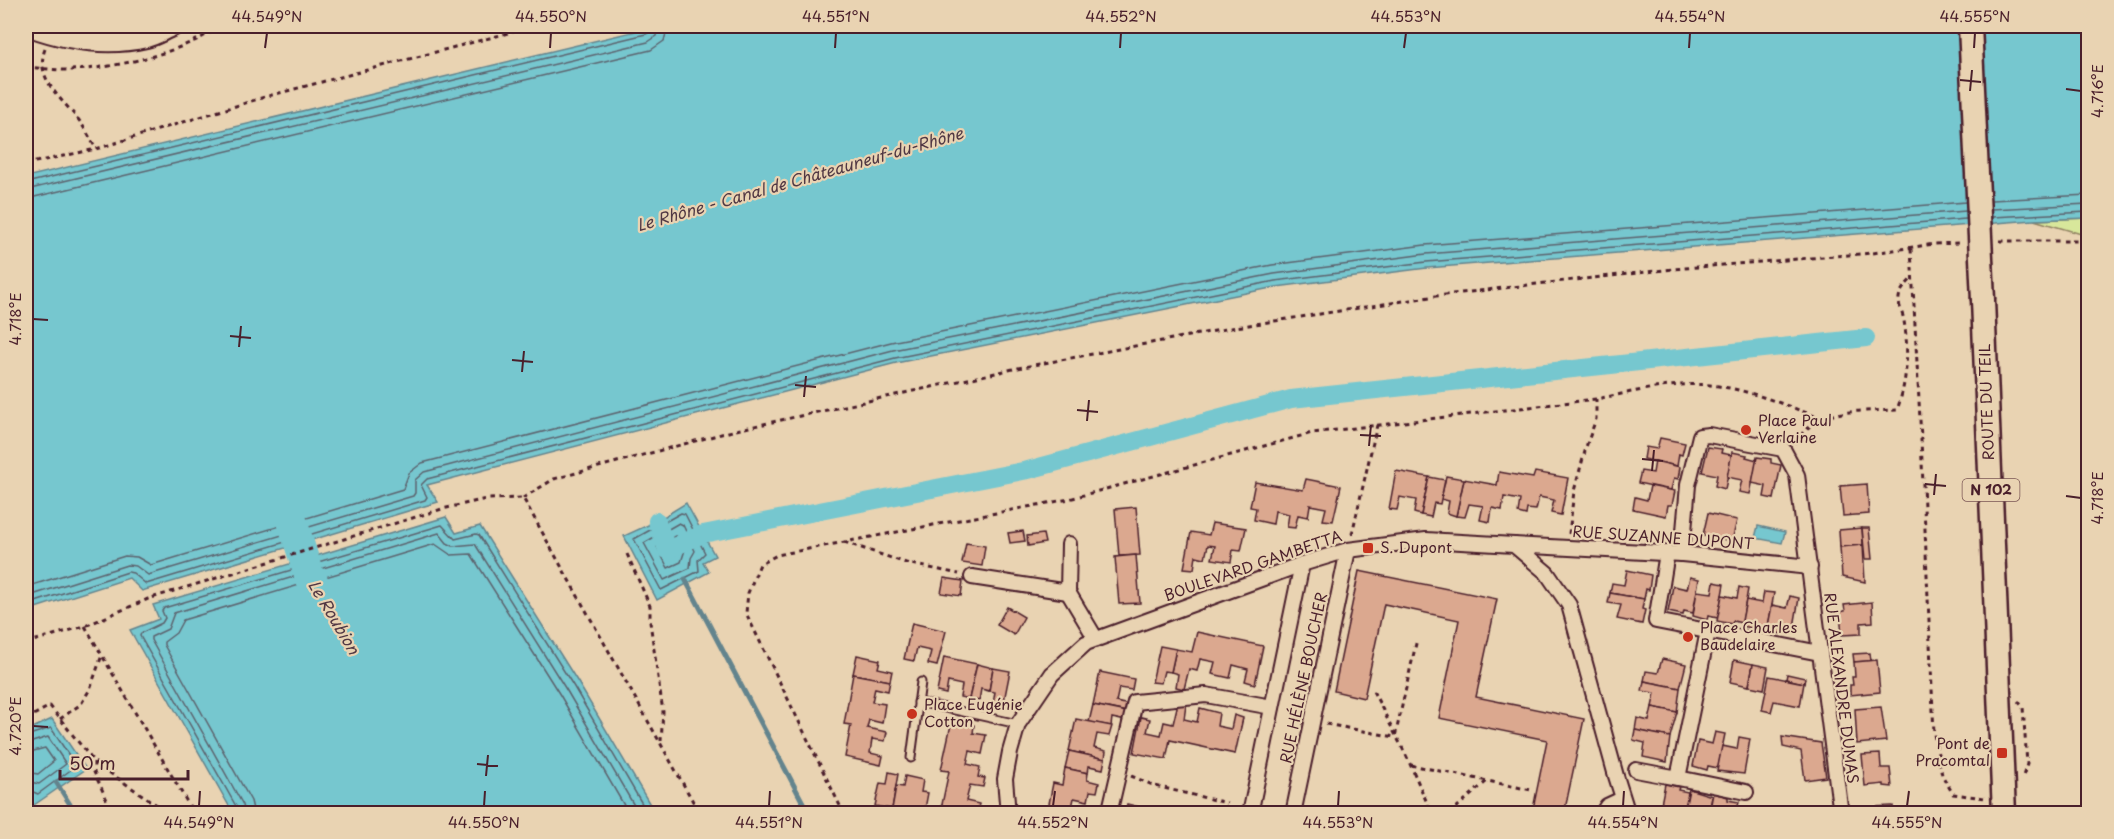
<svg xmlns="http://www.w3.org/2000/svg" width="2114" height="839" font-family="'Playpen Sans',sans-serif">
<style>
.green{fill:#d8e79b;stroke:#918363;stroke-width:1.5}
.water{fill:#76c7cf;stroke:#64848d;stroke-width:1.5}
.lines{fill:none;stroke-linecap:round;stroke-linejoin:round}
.shore{stroke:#5c626d;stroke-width:1.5}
.stream{stroke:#64848d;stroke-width:5}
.canal{stroke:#76c7cf;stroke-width:18}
.river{stroke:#76c7cf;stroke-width:30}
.building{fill:#dba88f;stroke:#4a1f2b;stroke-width:1.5}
.lane-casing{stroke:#4a1f2b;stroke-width:11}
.street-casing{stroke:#4a1f2b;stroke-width:18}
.secondary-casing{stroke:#4a1f2b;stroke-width:24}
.primary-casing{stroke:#4a1f2b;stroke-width:27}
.path{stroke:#4a1f2b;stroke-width:3;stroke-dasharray:4.5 4.5;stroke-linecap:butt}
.lane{stroke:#e9d3b2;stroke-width:7}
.street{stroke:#e9d3b2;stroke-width:14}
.secondary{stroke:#e9d3b2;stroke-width:20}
.primary{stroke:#e9d3b2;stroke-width:22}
.primary-bridge-casing{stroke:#4a1f2b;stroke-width:27;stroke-linecap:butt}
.primary-bridge{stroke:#e9d3b2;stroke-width:22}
.ticks{fill:none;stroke:#4a1f2b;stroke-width:2}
.poi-dot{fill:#c8321e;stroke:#e9d3b2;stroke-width:2}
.labels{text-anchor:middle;stroke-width:4.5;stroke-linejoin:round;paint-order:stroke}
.shield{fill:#e9d3b2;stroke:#7a5554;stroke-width:1.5}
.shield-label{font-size:14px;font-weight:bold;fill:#4a1f2b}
.street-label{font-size:15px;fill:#4a1f2b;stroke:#e9d3b2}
.poi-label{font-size:15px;fill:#4a1f2b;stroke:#e9d3b2;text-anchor:start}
.water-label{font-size:16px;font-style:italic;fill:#513844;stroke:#e9d3b2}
.neatline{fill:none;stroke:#4a1f2b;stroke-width:2}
.ticks-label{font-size:15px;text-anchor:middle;fill:#4a1f2b}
</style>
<rect width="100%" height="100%" fill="#e9d3b2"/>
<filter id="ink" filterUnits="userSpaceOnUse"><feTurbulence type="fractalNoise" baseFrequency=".0167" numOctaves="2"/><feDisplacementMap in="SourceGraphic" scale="12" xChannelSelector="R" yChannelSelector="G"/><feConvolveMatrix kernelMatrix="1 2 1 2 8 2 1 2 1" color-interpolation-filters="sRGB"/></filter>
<g filter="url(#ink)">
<!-- green -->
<polygon class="green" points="2088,218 2088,236 2034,220"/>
<!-- water -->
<g class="water">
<polygon points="657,26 2088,26 2088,218 2034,220 1427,268 1276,287 896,363 427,485 438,502 142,591 129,578 26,611 26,177"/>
<polygon points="686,503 715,556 703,562 709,572 657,600 624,536 657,521"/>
<polygon points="446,517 456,533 480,526 579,684 655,813 233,813 130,630 159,619 153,605"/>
<polygon points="1758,526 1785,532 1782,543 1755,538"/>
<polygon points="52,719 86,769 34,805 26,791 26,731"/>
</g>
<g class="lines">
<!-- shore -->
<g class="shore">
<polyline points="26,183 646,34 651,31 652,26"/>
<polyline points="26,190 648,42 657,36 659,26"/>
<polyline points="26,199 651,50 664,41 668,26"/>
<polyline points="1991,200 2088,195"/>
<polyline points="1991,209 2088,204"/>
<polyline points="1992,217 2088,212"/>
<polygon points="681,513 685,514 705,553 698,560 699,571 661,590 634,539"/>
<polygon points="679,523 683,525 695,551 691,558 690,568 664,580 644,543"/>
<polygon points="675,536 679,537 685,550 681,562 668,568 657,547"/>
<polyline points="26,587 125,556 137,557 151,565 403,489 409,473 422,463 891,342 1272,265 1425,245 1966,202"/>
<polyline points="26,597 127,565 136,566 148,575 413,496 415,493 415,480 424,472 893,350 1274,274 1426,254 1966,211"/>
<polyline points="26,605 128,572 133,573 146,584 425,500 427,497 421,485 427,479 895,358 1275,281 1426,262 1966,219"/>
<polyline points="26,736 51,728 76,766 38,794 26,789"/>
<polyline points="26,744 48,737 66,764 39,784 26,781"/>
<polyline points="26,753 45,748 54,761 38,774 26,772"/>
<polyline points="237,814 237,808 140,636 141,633 162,623 165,618 162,611 164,608 442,525 455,539 476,534 479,535 574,687 648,814"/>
<polyline points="245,814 243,805 151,640 151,637 168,629 174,613 439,533 447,543 453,546 475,544 567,691 639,814"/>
<polyline points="254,814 251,801 164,645 164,642 176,633 183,620 435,544 451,555 471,554 560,695 629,814"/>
</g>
<!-- stream -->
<g class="stream">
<polyline points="685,579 809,814"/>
<polyline points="56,782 76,814"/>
</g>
<!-- canal -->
<polyline class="canal" points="657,521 667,550 703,534 1028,470 1291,399 1866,338"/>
<!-- river -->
<polyline class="river" points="287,505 309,575 322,597"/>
</g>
<!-- building -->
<g class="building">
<polygon points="1660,438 1685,443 1682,455 1679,454 1677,466 1644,459 1646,447 1657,449"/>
<polygon points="1708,447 1722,449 1721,453 1732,455 1725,489 1715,486 1717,475 1702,472"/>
<polygon points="1732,452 1747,455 1746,457 1757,460 1750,494 1739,492 1742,480 1727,477"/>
<polygon points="1757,457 1771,459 1771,463 1781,465 1774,499 1764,497 1766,486 1752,483"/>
<polygon points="1655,461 1680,467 1678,479 1674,478 1671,490 1638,483 1641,471 1653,473"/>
<polygon points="1396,471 1429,477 1421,515 1414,513 1416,500 1400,497 1397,510 1389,509"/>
<polygon points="1499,472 1533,478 1535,472 1568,478 1561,515 1551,513 1554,500 1539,497 1536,510 1527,509 1526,515 1518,513 1520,500 1504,497 1502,510 1492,508 1490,522 1480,520 1483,506 1469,504 1465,517 1456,516 1464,479 1497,485"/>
<polygon points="1446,476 1464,479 1456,516 1447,513 1449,501 1441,499"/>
<polygon points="1429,477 1445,480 1440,504 1434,503 1431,517 1421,515"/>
<polygon points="1306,479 1341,486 1333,521 1323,520 1326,508 1310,505 1308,517 1298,515 1295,528 1287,527 1289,514 1275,511 1273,524 1254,520 1256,508 1250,507 1255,482 1303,490"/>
<polygon points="1867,484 1869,514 1843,516 1840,486"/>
<polygon points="1650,486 1675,491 1672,505 1668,505 1666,516 1633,509 1635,497 1647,500"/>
<polygon points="1136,507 1140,555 1119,556 1115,509"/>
<polygon points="1708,513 1737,520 1732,541 1703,535"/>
<polygon points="1212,523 1246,528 1241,551 1233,550 1231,562 1212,559 1215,546 1208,545 1205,558 1196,556 1194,569 1184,568 1191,532 1209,535"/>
<polygon points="1862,528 1863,545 1840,547 1839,530"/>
<polygon points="1862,528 1869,528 1872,559 1865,559"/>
<polygon points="1023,531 1025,541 1010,543 1008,533"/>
<polygon points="1043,534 1045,543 1028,546 1027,536"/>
<polygon points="966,543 985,546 982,566 962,563"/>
<polygon points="1863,545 1865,582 1842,577 1840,547"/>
<polygon points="1136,555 1140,603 1119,604 1115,557"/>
<polygon points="1627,570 1651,575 1649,590 1646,589 1644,599 1610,593 1612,583 1624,585"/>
<polygon points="1359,571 1497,599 1476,697 1584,719 1564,814 1532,814 1547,740 1439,718 1459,620 1384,604 1364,698 1334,691"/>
<polygon points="1690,577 1699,579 1693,613 1684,611 1683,615 1668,612 1673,586 1687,589"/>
<polygon points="944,578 963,581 961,596 941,593"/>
<polygon points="1714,582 1724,584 1718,618 1708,616 1707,620 1693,616 1697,591 1712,593"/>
<polygon points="1739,587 1748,589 1742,623 1733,621 1732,624 1717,621 1722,595 1737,598"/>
<polygon points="1764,592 1774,593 1768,628 1758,626 1758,629 1741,626 1746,600 1762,603"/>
<polygon points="1610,593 1644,599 1642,609 1645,610 1642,624 1617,619 1621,605 1608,603"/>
<polygon points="1790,596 1799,598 1793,633 1783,631 1783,634 1767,631 1772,605 1787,608"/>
<polygon points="1872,602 1873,622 1861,623 1861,634 1842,635 1840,612 1845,611 1844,605"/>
<polygon points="1007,607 1024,617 1014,635 997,625"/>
<polygon points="912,623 946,631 937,666 928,664 931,651 917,648 914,661 904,659"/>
<polygon points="1197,632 1263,646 1255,684 1245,681 1248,669 1233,665 1230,678 1212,674 1215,662 1200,659 1197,671 1189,669 1184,689 1176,687 1178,674 1171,672 1176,649 1192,652"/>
<polygon points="1160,646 1176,649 1171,672 1164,671 1161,683 1152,682"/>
<polygon points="1870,653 1871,661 1854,662 1853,654"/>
<polygon points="857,655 880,660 878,668 892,671 890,681 853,674"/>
<polygon points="944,657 977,664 969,699 960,697 962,685 948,682 946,694 937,692"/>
<polygon points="1662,659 1686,664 1680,688 1644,681 1646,671 1658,673"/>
<polygon points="1734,660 1753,664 1749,686 1730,682"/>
<polygon points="1877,660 1880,692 1850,695 1850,685 1853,685 1852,677 1855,677 1854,662"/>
<polygon points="977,664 993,668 989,691 981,689 979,701 969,699"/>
<polygon points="1753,664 1768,667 1764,689 1749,686"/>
<polygon points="993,668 1010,671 1003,706 993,704 995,692 989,691"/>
<polygon points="1100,672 1134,679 1132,690 1119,688 1116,702 1129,705 1127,712 1093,705"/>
<polygon points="853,674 890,681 888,691 875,688 872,702 885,704 882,723 869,720 867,728 887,732 885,741 872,739 870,753 883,756 881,765 845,757 851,725 844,724"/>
<polygon points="1787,674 1805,678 1804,683 1786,679"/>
<polygon points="1769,676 1804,683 1800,706 1774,701 1771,712 1762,710"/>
<polygon points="1644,681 1680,688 1677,712 1652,707 1655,693 1642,691"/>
<polygon points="1178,703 1186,705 1184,719 1197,722 1200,708 1219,713 1217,726 1231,729 1234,715 1243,718 1235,754 1170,740 1166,759 1134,753 1141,717 1150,719 1147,732 1161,735 1164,722 1173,724"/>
<polygon points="1093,705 1127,712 1126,721 1112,718 1111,726 1089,722"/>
<polygon points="1652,707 1677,712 1670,737 1635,730 1637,718 1649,721"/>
<polygon points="1881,707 1886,741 1857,744 1855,709"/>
<polygon points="1076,719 1112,726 1109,736 1097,734 1094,748 1106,751 1105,759 1069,751"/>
<polygon points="952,720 974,725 973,733 986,735 982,754 970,751 967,764 980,767 978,777 985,778 983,787 970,785 966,801 979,804 977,814 940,814 949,771 941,770"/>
<polygon points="1635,730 1670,737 1667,762 1643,757 1645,743 1633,740"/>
<polygon points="1715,732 1725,734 1718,768 1708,766 1707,770 1693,766 1698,741 1712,744"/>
<polygon points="1739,737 1750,739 1744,774 1717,771 1722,746 1737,749"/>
<polygon points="1782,737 1821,743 1826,777 1805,780 1801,751 1783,747"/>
<polygon points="1069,751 1105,759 1103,769 1089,766 1088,773 1065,768"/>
<polygon points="1880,754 1881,768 1890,768 1892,787 1884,786 1884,784 1865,786 1862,755"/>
<polygon points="1065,768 1088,773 1087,780 1099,783 1097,792 1090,791 1088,801 1074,798 1071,812 1077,814 1047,814 1053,783 1062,785"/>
<polygon points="889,772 898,774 892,809 875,806 880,783 887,784"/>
<polygon points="905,776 923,780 921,792 928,793 924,814 892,809 896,786 903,787"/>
<polygon points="1665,784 1679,787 1678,790 1688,792 1684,814 1673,814 1660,809"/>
<polygon points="1689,789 1712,796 1709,814 1684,814"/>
<polygon points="1713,793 1728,797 1728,800 1739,802 1736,814 1709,814"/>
<polygon points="1127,804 1160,812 1159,814 1125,814"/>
<polygon points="1893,806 1894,814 1872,814 1871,807"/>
</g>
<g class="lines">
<!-- lane casing -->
<g class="lane-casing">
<g id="lane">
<polyline points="918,702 1018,724"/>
<polyline points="911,758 921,682"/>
</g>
</g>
<!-- street casing -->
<g class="street-casing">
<g id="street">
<polyline points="1069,544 1068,592 1096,639"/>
<polyline points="1514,545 1682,554 1810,567"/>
<polyline points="1667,553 1656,621 1820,653"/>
<polyline points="1682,554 1688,485 1700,436 1709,435 1783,449 1797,475 1841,814"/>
<polyline points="972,577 1068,592"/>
<polyline points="1708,631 1678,778 1746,792"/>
<polyline points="1636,770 1678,778"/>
<polyline points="1008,814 1005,779 1010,752 1018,724 1052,674 1086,643 1302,564 1348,550 1426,540 1514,545 1547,573 1569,605 1616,776 1628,814"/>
<polyline points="1109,814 1135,702 1206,695 1272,707"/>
<polyline points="1250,814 1302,564"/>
<polyline points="1293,814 1348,550"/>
<polyline points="1602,814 1607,806 1622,799"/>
</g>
</g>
<!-- secondary casing -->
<g class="secondary-casing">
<path id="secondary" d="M30 26C66 39 108 46 146 37 155 35 164 29 172 26"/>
</g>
<!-- primary casing -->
<g class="primary-casing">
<polyline id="primary" points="1983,300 2004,814"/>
</g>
<!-- path -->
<g class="path">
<path d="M45 49C34 78 62 99 78 119 85 128 90 139 96 148"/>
<path d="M26 67C39 68 53 70 67 70 110 70 186 52 220 26"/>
<polyline points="26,164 96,149 268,96 535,26"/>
<polyline points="2000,241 2088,241"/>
<polyline points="1911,249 1921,439 1934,734 1942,775 1953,794 1985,798"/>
<path d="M1795 443C1818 406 1858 412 1897 410 1907 382 1909 350 1904 321 1903 313 1898 306 1899 298 1900 290 1907 284 1912 278"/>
<polyline points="523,498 554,479 736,430 1018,368 1236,327 1436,296 1529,285 1673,269 1873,253 1934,244 1961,243"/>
<polyline points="1352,534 1377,425"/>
<polyline points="1569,534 1574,491 1587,444 1596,419 1596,399"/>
<polyline points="844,542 906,563 959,574"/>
<polyline points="627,554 650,606 650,622 663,712 661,741"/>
<polyline points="85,626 194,814"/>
<polyline points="26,643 85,626 148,599 442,509 486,499 523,498 700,814"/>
<polyline points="1373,691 1406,755 1432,814"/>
<polyline points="2018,701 2023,707 2027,764 2023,776"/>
<polyline points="26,719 50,706 94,762 170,814"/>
<polyline points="60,719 81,704 90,689 102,655"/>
<polyline points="1326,724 1395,737 1417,639"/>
<polyline points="94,762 94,772 112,811 106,814"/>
<polyline points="1411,765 1531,790"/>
<polyline points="1131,776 1155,786 1227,803"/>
<path d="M844 814 746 613 748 593 760 564 777 555 1069 499 1312 433 1596 399C1633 392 1673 382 1710 385 1748 389 1785 405 1820 418"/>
<polyline points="1449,814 1487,781"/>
</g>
<!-- lane -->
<use href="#lane" class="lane"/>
<!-- street -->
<use href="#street" class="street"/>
<!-- secondary -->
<use href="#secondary" class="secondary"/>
<!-- primary -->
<use href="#primary" class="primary"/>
<!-- primary-bridge casing -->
<g class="primary-bridge-casing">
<polyline id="primary-bridge" points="1970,26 1983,300"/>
</g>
<!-- primary-bridge -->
<use href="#primary-bridge" class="primary-bridge"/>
</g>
</g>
<!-- ticks -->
<path class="ticks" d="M265 48 267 33M550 48 551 33M835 48 836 33M1120 48 1121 33M1404 48 1406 33M1689 48 1690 33M1974 48 1975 33M1960 80 1981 82M2066 89 2081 91M1970 91 1972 70M33 319 48 320M230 336 251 338M239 347 241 326M512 360 533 362M522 372 524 351M795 385 816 387M804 397 806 376M1077 410 1098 412M1087 421 1089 400M1360 435 1381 436M1369 446 1371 425M1642 459 1663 461M1652 471 1654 450M1925 484 1946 486M1934 495 1936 474M2066 496 2081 498M33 726 48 727M477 764 498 766M486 776 488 755M199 806 200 791M484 806 485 791M769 806 770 791M1053 806 1055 791M1338 806 1339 791M1623 806 1624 791M1907 806 1909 791"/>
<!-- markers -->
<g class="poi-dot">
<circle cx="1746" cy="430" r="6"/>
<rect x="1362" y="542" width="12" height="12" rx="3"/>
<circle cx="1688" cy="637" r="6"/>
<circle cx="912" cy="714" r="6"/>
<rect x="1996" y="747" width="12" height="12" rx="3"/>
</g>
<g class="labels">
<!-- shield labels -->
<rect class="shield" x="1962.5" y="479" width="57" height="22" rx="4.5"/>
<g class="shield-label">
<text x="1991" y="495">N 102</text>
</g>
<!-- street labels -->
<g class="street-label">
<text transform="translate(1987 402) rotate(-92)" y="5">ROUTE DU TEIL</text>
<text transform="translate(1663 538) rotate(4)" y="5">RUE SUZANNE DUPONT</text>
<text transform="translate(1253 566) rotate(-19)" y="5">BOULEVARD GAMBETTA</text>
<text transform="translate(1304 678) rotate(-78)" y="5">RUE HÉLÈNE BOUCHER</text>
<text transform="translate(1841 688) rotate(83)" y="5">RUE ALEXANDRE DUMAS</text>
</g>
<!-- poi labels -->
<g class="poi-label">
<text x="1758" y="426">Place Paul<tspan x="1758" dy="17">Verlaine</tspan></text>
<text x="1380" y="553">S. Dupont</text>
<text x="1700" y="633">Place Charles<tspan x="1700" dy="17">Baudelaire</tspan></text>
<text x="924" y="710">Place Eugénie<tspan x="924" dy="17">Cotton</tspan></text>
<text x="1990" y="749" text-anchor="end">Pont de<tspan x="1990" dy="17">Pracomtal</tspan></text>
</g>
<!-- water labels -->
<g class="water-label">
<text transform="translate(800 179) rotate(-16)" y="6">Le Rhône - Canal de Châteauneuf-du-Rhône</text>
<text transform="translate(334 617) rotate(59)" y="6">Le Roubion</text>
</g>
</g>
<!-- margin -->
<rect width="2114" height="839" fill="none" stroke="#e9d3b2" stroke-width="66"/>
<!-- scale -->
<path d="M60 770v9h128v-9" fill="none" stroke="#4a1f2b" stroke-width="3"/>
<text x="69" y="770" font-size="18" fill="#4a1f2b" stroke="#e9d3b2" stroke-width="4.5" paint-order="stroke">50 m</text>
<rect x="33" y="33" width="2048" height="773" class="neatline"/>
<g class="ticks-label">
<text x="267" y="22">44.549°N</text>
<text x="551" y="22">44.550°N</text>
<text x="836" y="22">44.551°N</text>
<text x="1121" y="22">44.552°N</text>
<text x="1406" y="22">44.553°N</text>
<text x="1690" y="22">44.554°N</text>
<text x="1975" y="22">44.555°N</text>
<text transform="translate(2098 91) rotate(-90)" y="5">4.716°E</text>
<text transform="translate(16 319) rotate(-90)" y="5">4.718°E</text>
<text transform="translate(2098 498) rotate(-90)" y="5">4.718°E</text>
<text transform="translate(16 726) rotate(-90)" y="5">4.720°E</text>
<text x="199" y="828">44.549°N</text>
<text x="484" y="828">44.550°N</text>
<text x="769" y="828">44.551°N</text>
<text x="1053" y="828">44.552°N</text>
<text x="1338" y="828">44.553°N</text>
<text x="1623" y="828">44.554°N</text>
<text x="1907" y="828">44.555°N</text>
</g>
</svg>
